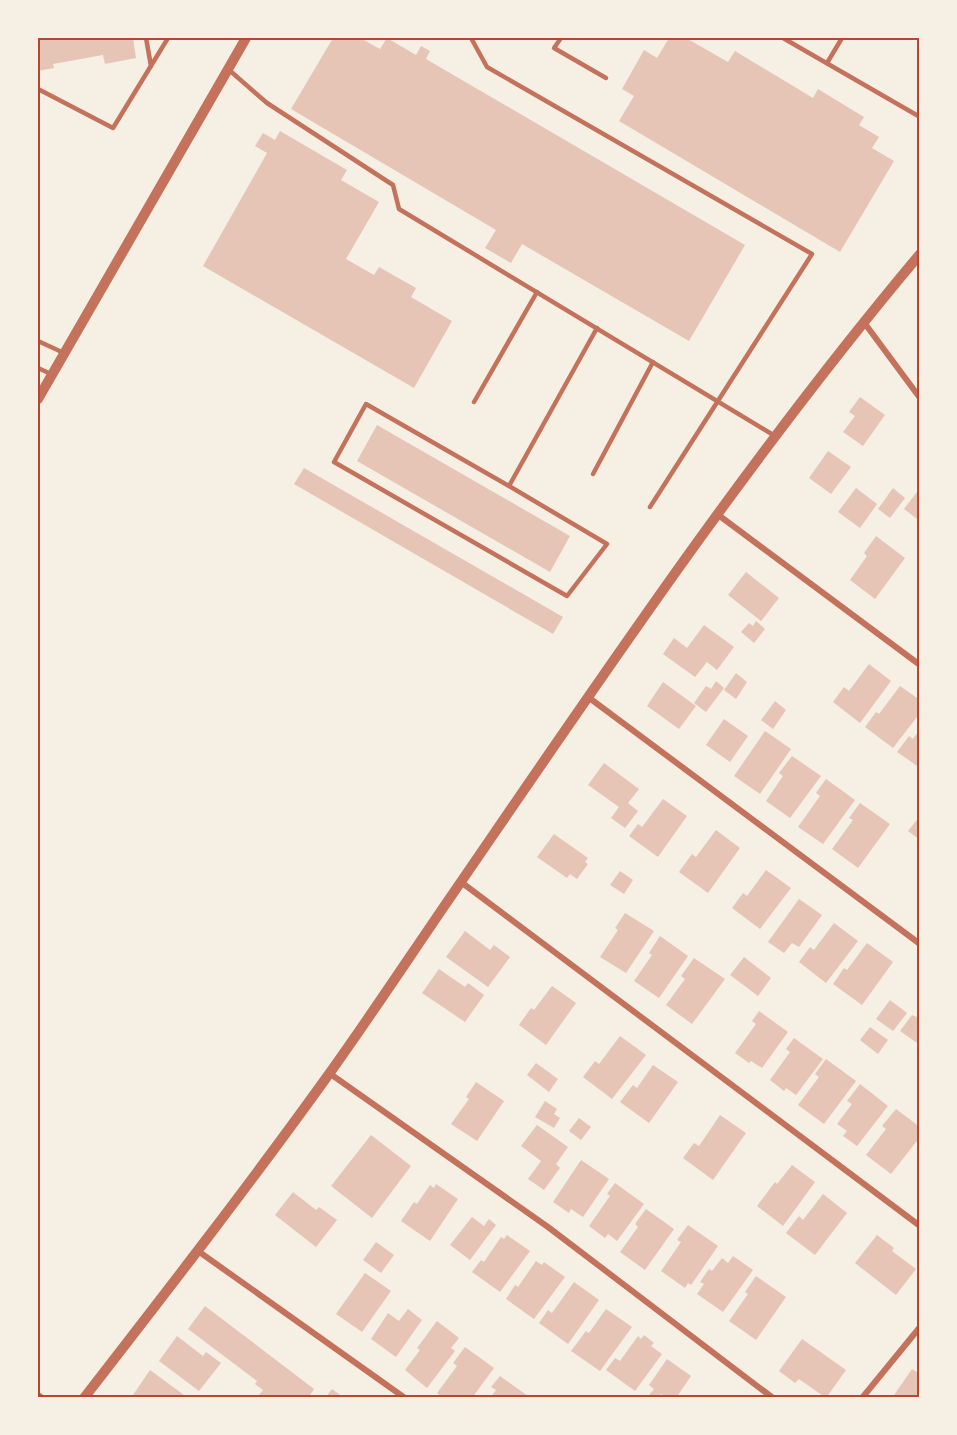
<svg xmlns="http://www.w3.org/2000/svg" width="957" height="1435" font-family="'PT Sans',sans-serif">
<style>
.building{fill:#e6c5b7}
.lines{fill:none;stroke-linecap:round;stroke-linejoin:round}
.service{stroke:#c5725c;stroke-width:4.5}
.minor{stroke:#c5725c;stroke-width:6}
.tertiary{stroke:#c5725c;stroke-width:10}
.neatline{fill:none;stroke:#b5482f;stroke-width:2}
</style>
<rect width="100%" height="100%" fill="#f6efe4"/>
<!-- building -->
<g class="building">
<polygon points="38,38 133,38 136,58 105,64 103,55 53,64 54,68 38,71"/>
<polygon points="333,38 360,38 380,49 387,38 416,55 421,46 430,51 426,59 745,245 689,341 522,244 511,263 485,248 496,230 291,109"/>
<polygon points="669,38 686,38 728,62 735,51 813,98 818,89 864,117 859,125 879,137 872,148 894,161 840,252 619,121 634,96 622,89 644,50 657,58"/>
<polygon points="280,131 347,170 341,180 379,202 346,259 374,275 379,267 416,288 411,297 452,321 414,388 203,266 267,153 255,146 263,133 275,140"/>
<polygon points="860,397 885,415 863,446 843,432 855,416 849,412"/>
<polygon points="377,425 570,536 550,572 357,461"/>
<polygon points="828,451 851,467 831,494 809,478"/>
<polygon points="304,468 563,617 553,634 294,484"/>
<polygon points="856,488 877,504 860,528 838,512"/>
<polygon points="893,488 905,498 890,518 878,509"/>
<polygon points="920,488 920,521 904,509"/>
<polygon points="876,536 905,558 875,599 850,580 867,556 864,553"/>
<polygon points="746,572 779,598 761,621 728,595"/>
<polygon points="756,621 765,629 754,643 741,632 749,623 753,626"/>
<polygon points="704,625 734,647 717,670 707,662 695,677 663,654 674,638 687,648"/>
<polygon points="869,664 891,681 860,723 833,702 844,687 849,691"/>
<polygon points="736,673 747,682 736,699 724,690"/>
<polygon points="716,681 724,688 706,712 694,703 706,686 711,689"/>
<polygon points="663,682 696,706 679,729 647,706"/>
<polygon points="900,686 920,700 920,713 893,748 865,727 876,712 879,714"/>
<polygon points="775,701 786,710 773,729 761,720"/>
<polygon points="724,719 748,736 730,762 706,745"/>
<polygon points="920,729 920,768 897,752 909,736 913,739"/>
<polygon points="765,731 791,749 760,794 734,776"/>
<polygon points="792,756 821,776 790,818 766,801 783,776 779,773"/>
<polygon points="604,763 639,789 628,803 638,811 625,828 611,818 619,807 588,785"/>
<polygon points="826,779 855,800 823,844 798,827 820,796 816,793"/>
<polygon points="663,799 687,816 658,857 629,836 638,824 642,827"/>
<polygon points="860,803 890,824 858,868 832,849 853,820 849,818"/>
<polygon points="920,816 920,840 908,831"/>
<polygon points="716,830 740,848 708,893 679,872 692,854 696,857"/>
<polygon points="554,834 588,858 585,862 588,864 577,879 570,874 567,878 537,857"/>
<polygon points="766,870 791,888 760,929 732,908 743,893 747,896"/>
<polygon points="620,871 633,880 624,894 610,885"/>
<polygon points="799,899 822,915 799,947 792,943 784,953 768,942"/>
<polygon points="625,913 654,931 626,973 600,957 618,930 615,928"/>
<polygon points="834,923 858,941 826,983 799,962 810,947 814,950"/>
<polygon points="465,931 490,950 494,945 510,957 488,987 446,957"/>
<polygon points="660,936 688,956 659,998 634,981 652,955 649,953"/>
<polygon points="867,943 893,962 862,1005 833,984 844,968 847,970"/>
<polygon points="744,957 771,978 758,996 730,975"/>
<polygon points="694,958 725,979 692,1024 666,1005 685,979 681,976"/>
<polygon points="439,969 465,987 468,983 484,995 465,1022 422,993"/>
<polygon points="552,986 576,1003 546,1045 519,1025 531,1008 534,1010"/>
<polygon points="890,1000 907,1013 893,1031 876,1019"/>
<polygon points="759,1011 788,1032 762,1068 751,1061 749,1063 735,1053 756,1024 752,1021"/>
<polygon points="920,1012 920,1045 900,1031 912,1015 916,1017"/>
<polygon points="870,1027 888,1040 878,1054 860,1040"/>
<polygon points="620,1036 646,1055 612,1099 583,1077 595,1061 599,1064"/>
<polygon points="794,1038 823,1059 796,1095 786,1088 784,1091 770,1080 790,1052 786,1049"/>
<polygon points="826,1059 856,1081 824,1124 798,1105 819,1077 815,1074"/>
<polygon points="536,1063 558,1079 549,1092 527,1075"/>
<polygon points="653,1065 678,1082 649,1123 620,1102 633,1085 637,1088"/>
<polygon points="476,1082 504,1101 477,1141 451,1124 469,1099 466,1097"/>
<polygon points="860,1084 888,1106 857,1146 843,1136 847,1131 837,1124 852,1104 847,1101"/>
<polygon points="545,1101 557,1109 554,1114 560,1118 554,1128 535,1117"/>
<polygon points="896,1109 920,1127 920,1137 891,1174 866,1155 886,1129 882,1126"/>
<polygon points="720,1115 746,1133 713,1180 683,1158 694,1143 699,1146"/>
<polygon points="579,1118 591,1127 581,1140 569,1131"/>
<polygon points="537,1125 568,1147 556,1164 560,1168 544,1190 528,1179 541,1161 521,1146"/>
<polygon points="371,1135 411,1166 372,1218 331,1186"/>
<polygon points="581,1160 609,1179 583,1217 571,1209 569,1213 553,1202"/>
<polygon points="792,1165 815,1182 783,1226 757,1206 775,1182 777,1184"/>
<polygon points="615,1183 644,1204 617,1241 608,1234 605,1238 589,1226 610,1196 607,1194"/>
<polygon points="436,1184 458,1199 430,1241 401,1221 414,1202 417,1204 430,1185 434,1188"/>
<polygon points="293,1192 316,1210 319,1207 337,1220 316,1247 275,1215"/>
<polygon points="823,1194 847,1213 815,1255 786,1233 799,1216 803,1220"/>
<polygon points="646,1209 674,1229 645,1270 620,1252 638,1227 635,1224"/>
<polygon points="472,1217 484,1226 489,1219 496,1225 470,1260 450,1245"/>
<polygon points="688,1225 718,1246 691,1285 688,1283 685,1288 661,1271 681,1242 677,1240"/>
<polygon points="507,1235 530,1251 500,1292 472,1272 481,1260 484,1262 501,1237 504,1239"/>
<polygon points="877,1235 894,1248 892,1251 916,1269 896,1295 855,1263"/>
<polygon points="376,1242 394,1255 381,1273 363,1260"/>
<polygon points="733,1256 753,1270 723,1312 697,1294 704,1284 700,1282 709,1269 712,1271 722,1258 728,1263"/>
<polygon points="536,1261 542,1265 544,1262 565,1277 534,1319 506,1299 515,1285 518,1287"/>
<polygon points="365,1273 391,1291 362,1332 336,1314"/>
<polygon points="756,1276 786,1297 756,1340 729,1321 748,1294 745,1292"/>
<polygon points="574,1282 599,1300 568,1344 539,1323 548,1310 552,1313"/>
<polygon points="205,1306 314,1389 308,1398 257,1398 263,1390 255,1384 257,1381 188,1329"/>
<polygon points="408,1309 422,1320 396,1357 371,1339 388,1313 399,1321"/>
<polygon points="606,1309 632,1327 600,1371 571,1351 586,1331 589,1333"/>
<polygon points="437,1321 459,1338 451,1348 455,1351 427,1388 405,1370 420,1350 417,1348"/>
<polygon points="644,1335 654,1343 651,1346 662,1354 635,1391 606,1370 615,1358 620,1361 638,1336 641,1339"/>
<polygon points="177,1336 203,1356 206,1352 221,1363 199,1391 159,1361"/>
<polygon points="802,1339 846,1370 826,1398 799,1379 795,1383 779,1371"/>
<polygon points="465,1347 494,1368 472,1398 443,1398 437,1393 457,1366 453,1363"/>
<polygon points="667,1359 691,1376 676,1398 666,1398 661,1394 658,1398 652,1398 649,1395 654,1389 649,1385"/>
<polygon points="912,1369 920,1374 920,1398 892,1398"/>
<polygon points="150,1370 188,1398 131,1398"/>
<polygon points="500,1376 528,1396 527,1398 490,1398 496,1390 491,1387"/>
<polygon points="332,1389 344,1398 325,1398"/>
</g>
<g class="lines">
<!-- service -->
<g class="service">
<polyline points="146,38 151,66"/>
<polyline points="471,38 487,67 812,254 650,507"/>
<polyline points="561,38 554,48 606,78"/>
<polyline points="783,38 920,117"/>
<polyline points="827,63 842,38"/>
<polyline points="228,69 267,103 393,185 399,209 775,436"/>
<polyline points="38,89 113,128 168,38"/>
<polyline points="38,341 64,353"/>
<polyline points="38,368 51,374"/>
<polyline points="474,402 537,292"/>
<polyline points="593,474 653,362"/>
<polyline points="509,486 366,404 334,462 567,596 607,544 509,486 597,328"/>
</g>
<!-- minor -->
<g class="minor">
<polyline points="863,321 920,398"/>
<polyline points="717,514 920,665"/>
<polyline points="588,697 920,944"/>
<polyline points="461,882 920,1226"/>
<polyline points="329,1073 548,1227 773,1398"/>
<polyline points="198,1251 405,1398"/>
<polyline points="38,1395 42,1398"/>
<polyline points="862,1398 920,1327"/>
</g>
<!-- tertiary -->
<g class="tertiary">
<polyline points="38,399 246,38"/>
<path d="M84 1398C167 1291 250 1184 329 1074 372 1014 412 953 454 892 603 675 750 456 920 254"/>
</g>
</g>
<!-- border -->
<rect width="957" height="1435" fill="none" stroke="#f6efe4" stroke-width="78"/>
<rect x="39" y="39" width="879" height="1357" class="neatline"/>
</svg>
